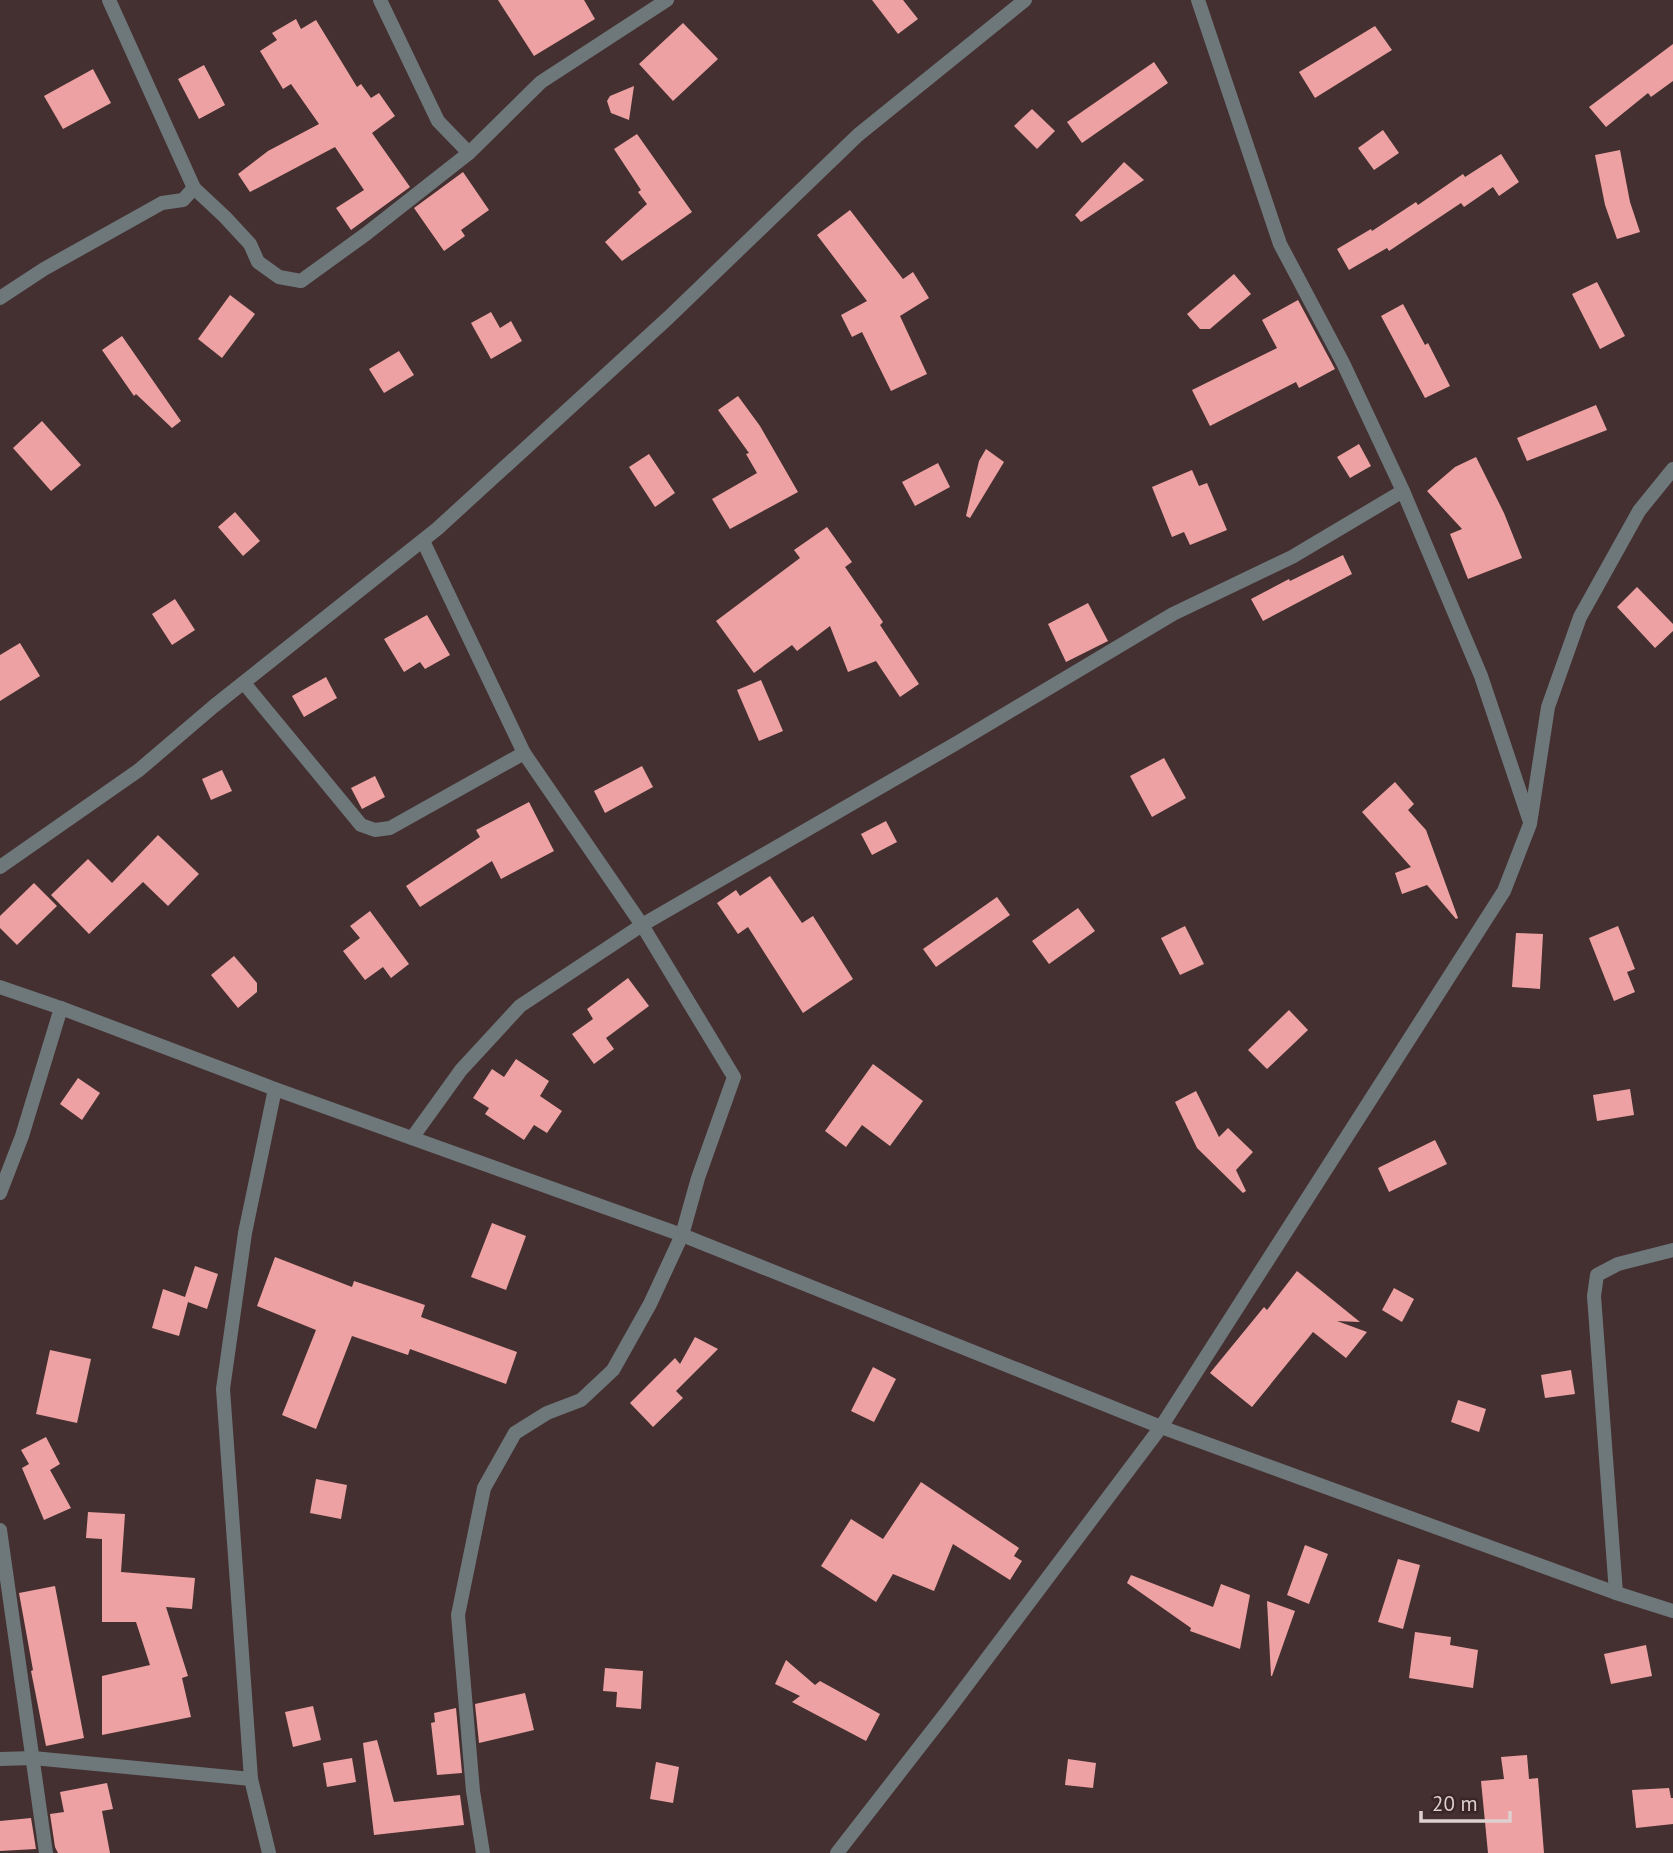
<svg xmlns="http://www.w3.org/2000/svg" width="1673" height="1853" font-family="'PT Sans',sans-serif">
<style>
.building{fill:#eea1a2}
.lines{fill:none;stroke-linecap:round;stroke-linejoin:round}
.street{stroke:#6e787b;stroke-width:14}
</style>
<rect width="100%" height="100%" fill="#443030"/>
<!-- building -->
<g class="building">
<polygon points="498,0 584,0 595,19 534,56"/>
<polygon points="872,0 903,0 918,19 898,34"/>
<polygon points="296,19 301,29 316,20 357,87 361,84 371,98 379,93 395,116 372,133 410,187 351,230 336,208 364,190 335,147 250,192 238,174 268,151 319,124 291,84 283,89 260,51 277,40 272,33"/>
<polygon points="683,23 718,59 673,101 639,64"/>
<polygon points="1375,26 1392,50 1315,98 1299,72"/>
<polygon points="1673,44 1673,81 1651,97 1648,93 1606,127 1589,107"/>
<polygon points="1154,62 1168,83 1082,143 1067,122"/>
<polygon points="204,65 225,105 199,119 178,79"/>
<polygon points="93,69 111,103 63,129 44,96"/>
<polygon points="634,86 629,120 611,113 607,101 610,96"/>
<polygon points="1032,109 1055,131 1037,149 1014,126"/>
<polygon points="1383,130 1399,153 1374,170 1358,148"/>
<polygon points="637,134 692,212 622,261 605,242 647,204 638,192 641,190 614,149"/>
<polygon points="1620,150 1630,202 1640,232 1617,239 1605,205 1595,155"/>
<polygon points="1501,154 1519,182 1499,196 1493,187 1464,207 1461,203 1389,251 1387,248 1349,270 1337,249 1371,229 1372,231 1416,202 1418,205 1463,174 1465,177"/>
<polygon points="1124,162 1144,180 1081,222 1075,215"/>
<polygon points="463,172 489,210 461,230 465,236 444,251 414,208"/>
<polygon points="850,210 903,279 913,272 929,298 900,316 927,374 891,391 862,332 852,337 841,315 867,301 817,235"/>
<polygon points="1234,274 1251,294 1210,329 1200,329 1187,314"/>
<polygon points="1597,282 1625,336 1600,349 1572,294"/>
<polygon points="230,295 255,314 222,358 198,339"/>
<polygon points="1298,300 1335,369 1299,388 1296,382 1210,426 1192,390 1277,348 1262,320"/>
<polygon points="1403,304 1425,345 1428,343 1450,386 1425,398 1381,316"/>
<polygon points="491,312 500,328 511,321 522,341 491,359 471,323"/>
<polygon points="122,336 181,421 172,428 136,394 134,396 102,350"/>
<polygon points="399,351 414,375 384,393 369,369"/>
<polygon points="738,396 760,426 798,492 730,529 712,499 757,473 746,454 749,453 718,410"/>
<polygon points="1596,405 1607,430 1527,461 1517,438"/>
<polygon points="42,421 81,465 51,491 13,448"/>
<polygon points="1359,444 1371,466 1350,478 1337,457"/>
<polygon points="986,449 1004,462 970,518 966,516 979,461"/>
<polygon points="649,454 675,493 655,507 629,467"/>
<polygon points="1476,457 1504,513 1522,558 1468,579 1450,534 1462,529 1427,491 1455,467"/>
<polygon points="938,463 950,487 915,506 902,482"/>
<polygon points="1192,470 1199,486 1207,483 1227,530 1190,545 1184,532 1172,537 1152,487"/>
<polygon points="235,512 260,541 243,556 218,527"/>
<polygon points="827,527 852,562 845,567 883,622 880,625 919,684 900,697 876,661 848,672 830,626 797,651 792,645 754,673 716,621 800,558 794,550"/>
<polygon points="1343,555 1352,574 1263,621 1251,599 1289,579 1290,581"/>
<polygon points="1637,587 1673,624 1673,631 1655,648 1617,607"/>
<polygon points="175,599 195,630 172,645 152,614"/>
<polygon points="1088,603 1108,641 1066,662 1048,624"/>
<polygon points="427,615 450,655 425,669 420,662 404,672 384,639"/>
<polygon points="20,643 40,676 0,701 0,655"/>
<polygon points="326,677 337,698 304,717 292,696"/>
<polygon points="761,680 783,731 759,741 737,690"/>
<polygon points="1164,758 1186,798 1152,817 1130,776"/>
<polygon points="642,766 653,787 605,813 594,791"/>
<polygon points="222,770 232,791 211,800 202,779"/>
<polygon points="375,776 385,797 362,809 351,788"/>
<polygon points="1395,782 1414,804 1408,810 1426,830 1458,918 1456,919 1427,885 1402,894 1395,873 1411,867 1362,812"/>
<polygon points="529,802 554,851 501,879 492,861 420,907 406,886 480,837 476,830"/>
<polygon points="886,821 897,842 872,855 861,834"/>
<polygon points="158,835 199,874 168,906 143,882 89,934 51,895 88,859 112,883"/>
<polygon points="770,876 802,923 813,916 853,979 803,1013 748,927 738,934 717,903 736,890 740,896"/>
<polygon points="34,883 57,906 17,945 0,928 0,916"/>
<polygon points="997,897 1010,915 936,967 923,949"/>
<polygon points="1078,908 1095,931 1049,964 1032,941"/>
<polygon points="370,911 409,964 391,978 383,967 365,980 343,951 360,938 350,926"/>
<polygon points="1185,926 1204,964 1180,975 1161,938"/>
<polygon points="1618,926 1635,969 1627,972 1635,992 1614,1001 1589,938"/>
<polygon points="1516,933 1543,934 1540,989 1512,987"/>
<polygon points="234,956 257,983 257,992 238,1008 211,975"/>
<polygon points="628,978 649,1006 606,1038 614,1049 594,1064 572,1034 593,1019 587,1009"/>
<polygon points="1289,1010 1308,1030 1267,1069 1248,1050"/>
<polygon points="516,1059 549,1081 540,1096 562,1111 547,1133 534,1125 524,1140 485,1114 489,1108 473,1098 492,1069 504,1077"/>
<polygon points="873,1064 923,1101 890,1146 862,1125 846,1147 825,1131"/>
<polygon points="78,1078 100,1093 82,1120 60,1104"/>
<polygon points="1630,1089 1634,1115 1597,1121 1593,1095"/>
<polygon points="1196,1091 1219,1137 1228,1128 1253,1152 1236,1170 1246,1191 1243,1193 1197,1148 1175,1102"/>
<polygon points="1435,1140 1447,1164 1389,1192 1378,1168"/>
<polygon points="492,1223 526,1236 506,1290 471,1277"/>
<polygon points="275,1257 352,1287 354,1281 425,1305 421,1317 517,1352 506,1384 410,1349 408,1355 352,1336 316,1429 282,1415 316,1330 257,1306"/>
<polygon points="195,1266 218,1274 207,1309 188,1302 179,1336 152,1328 163,1289 185,1297"/>
<polygon points="1297,1271 1360,1322 1337,1321 1367,1332 1346,1358 1313,1332 1252,1407 1210,1373 1264,1307 1267,1310"/>
<polygon points="1394,1288 1414,1299 1402,1322 1382,1310"/>
<polygon points="695,1337 718,1349 676,1391 683,1398 653,1427 630,1403 675,1358 680,1364"/>
<polygon points="50,1350 91,1359 77,1423 36,1414"/>
<polygon points="873,1367 896,1379 874,1422 851,1411"/>
<polygon points="1571,1370 1575,1394 1545,1398 1541,1375"/>
<polygon points="1458,1400 1486,1409 1479,1432 1451,1422"/>
<polygon points="46,1437 60,1464 50,1470 71,1508 44,1520 22,1468 29,1464 21,1450"/>
<polygon points="316,1479 347,1485 341,1519 310,1513"/>
<polygon points="921,1482 1019,1548 1014,1556 1022,1561 1010,1580 953,1544 934,1591 893,1574 876,1602 821,1566 851,1519 883,1539"/>
<polygon points="88,1512 125,1514 121,1572 195,1578 192,1609 166,1607 188,1676 182,1678 191,1717 102,1735 102,1676 150,1665 136,1622 102,1622 102,1539 86,1538"/>
<polygon points="1305,1545 1328,1554 1309,1604 1287,1595"/>
<polygon points="1398,1559 1420,1565 1403,1629 1378,1622"/>
<polygon points="1131,1575 1213,1607 1221,1584 1250,1595 1240,1649 1190,1631 1191,1628 1127,1583"/>
<polygon points="55,1586 84,1738 46,1746 31,1671 33,1670 19,1593"/>
<polygon points="1267,1601 1295,1611 1272,1676 1271,1676"/>
<polygon points="1415,1632 1451,1637 1450,1645 1478,1650 1473,1688 1409,1678"/>
<polygon points="1646,1645 1652,1676 1611,1684 1604,1654"/>
<polygon points="786,1660 815,1685 820,1681 880,1714 866,1741 792,1702 800,1696 775,1684"/>
<polygon points="605,1668 643,1671 641,1709 616,1707 617,1692 603,1691"/>
<polygon points="525,1693 534,1730 479,1743 475,1704"/>
<polygon points="313,1706 321,1740 293,1747 285,1712"/>
<polygon points="456,1708 462,1773 437,1775 431,1723 435,1722 434,1713"/>
<polygon points="377,1740 394,1802 460,1795 464,1825 374,1835 363,1743"/>
<polygon points="1527,1755 1529,1779 1538,1778 1544,1853 1488,1853 1481,1781 1504,1779 1501,1757"/>
<polygon points="352,1758 356,1782 327,1787 323,1763"/>
<polygon points="1068,1759 1096,1763 1093,1788 1065,1785"/>
<polygon points="656,1762 679,1767 673,1803 650,1799"/>
<polygon points="107,1783 113,1809 102,1811 110,1853 58,1853 55,1847 50,1814 64,1812 60,1792"/>
<polygon points="1669,1788 1671,1798 1673,1798 1673,1824 1636,1828 1632,1790"/>
<polygon points="31,1818 36,1849 0,1851 0,1821"/>
</g>
<g class="lines">
<!-- street -->
<g class="street">
<polyline points="109,0 194,188 225,217 250,244 258,262 279,277 301,281 366,234 469,153 541,82 667,0"/>
<polyline points="380,0 438,121 469,153"/>
<polyline points="1198,0 1280,244 1343,363 1403,491 1481,676 1529,819"/>
<polyline points="0,298 44,269 162,203 183,200 194,188"/>
<polyline points="423,541 524,753 642,925 734,1077 698,1178 682,1235 650,1304 613,1370 581,1400 547,1413 515,1433 484,1488 458,1615 473,1791 483,1853"/>
<polyline points="244,683 361,825 375,830 390,828 524,753"/>
<polyline points="0,867 139,770 214,706 437,529 668,318 858,135 1025,0"/>
<polyline points="0,987 61,1008 275,1089 682,1235 1161,1427 1616,1593 1673,1611"/>
<polyline points="412,1138 461,1070 520,1006 642,925 955,744 1173,614 1292,557 1403,491"/>
<polyline points="0,1193 22,1136 61,1008"/>
<polyline points="0,1530 46,1853"/>
<polyline points="1616,1593 1594,1296 1597,1275 1618,1264 1673,1250"/>
<polyline points="0,1759 33,1758 251,1779"/>
<polyline points="269,1853 251,1779 223,1389 245,1233 275,1089"/>
<polyline points="837,1853 949,1709 1161,1427 1504,891 1530,824 1548,707 1580,617 1639,511 1673,469"/>
</g>
</g>
<!-- scale -->
<path d="M1421 1811v10h89v-10" fill="none" stroke="#ded0d0" stroke-width="3.5"/>
<text x="1432" y="1811" font-size="21" fill="#ded0d0" stroke="#3a2626" stroke-width="5" paint-order="stroke">20 m</text>
</svg>
